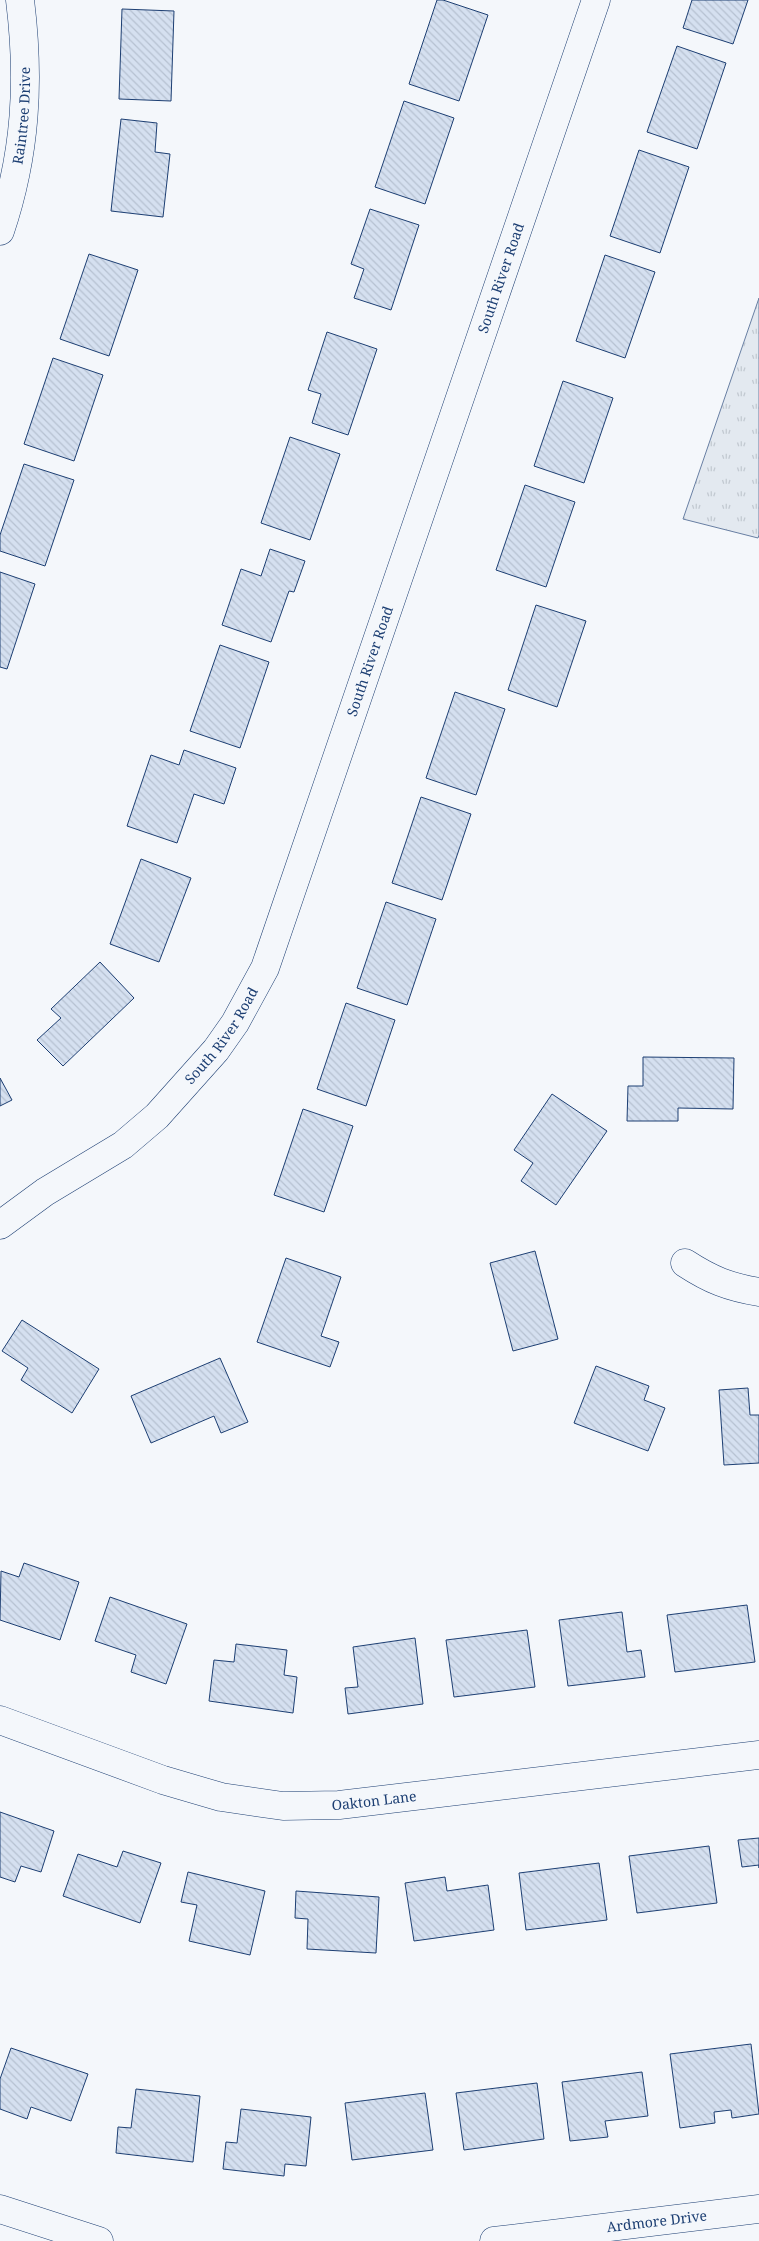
<svg xmlns="http://www.w3.org/2000/svg" width="759" height="2241" font-family="'Noto Serif',serif">
<style>
.park{fill:url(#park-tufts);stroke:#687fa3}
.building{fill:url(#building-back-hatch);stroke:#1d3f73}
.lines{fill:none;stroke-linecap:round;stroke-linejoin:round}
.minor-casing{stroke:#1d3f73;stroke-width:29}
.minor{stroke:#f4f7fb;stroke-width:28}
.labels{text-anchor:middle;stroke-width:4;stroke-linejoin:round;paint-order:stroke}
.street-label{font-size:14px;fill:#1d3f73;stroke:#f4f7fb}
</style>
<defs>
<pattern id="park-tufts" width="24" height="20" patternUnits="userSpaceOnUse" patternTransform="scale(1.25)"><rect width="24" height="20" fill="#e3e9f0"/><path d="M3 7l-1-3M5 7V3M7 7l1-3M15 17l-1-3M17 17v-4M19 17l1-3" fill="none" stroke="#c2c9d1"/></pattern>
<pattern id="building-back-hatch" width="6" height="6" patternUnits="userSpaceOnUse" patternTransform="scale(1.25)"><rect width="6" height="6" fill="#d5e0f0"/><path d="M-1 5l2 2M0 0l6 6M5-1l2 2" fill="none" stroke="#b6c1d1"/></pattern>
</defs>
<rect width="100%" height="100%" fill="#f4f7fb"/>
<!-- park -->
<polygon class="park" points="759,298 759,535 758,538 683,519"/>
<!-- building -->
<g class="building">
<polygon points="437,0 443,0 488,15 459,101 409,84"/>
<polygon points="692,0 748,0 733,44 683,28"/>
<polygon points="122,9 174,11 171,101 119,99"/>
<polygon points="677,46 726,63 697,149 647,132"/>
<polygon points="404,101 454,118 425,204 375,187"/>
<polygon points="121,119 157,123 155,152 170,154 163,217 111,211"/>
<polygon points="639,150 689,167 660,253 610,236"/>
<polygon points="370,209 419,225 391,310 354,298 364,269 351,264"/>
<polygon points="89,254 138,270 109,356 60,339"/>
<polygon points="605,255 655,272 625,358 576,341"/>
<polygon points="327,332 377,349 348,435 312,423 321,394 308,390"/>
<polygon points="53,358 103,375 74,461 24,444"/>
<polygon points="563,381 613,398 584,483 534,466"/>
<polygon points="290,437 340,454 310,540 261,523"/>
<polygon points="24,464 74,480 45,566 0,551 0,535"/>
<polygon points="525,485 575,502 546,587 496,570"/>
<polygon points="270,549 305,561 294,592 289,591 271,642 222,625 241,569 261,576"/>
<polygon points="0,572 35,584 7,669 0,667"/>
<polygon points="536,605 586,621 557,707 508,690"/>
<polygon points="220,645 269,662 240,748 190,731"/>
<polygon points="455,692 505,709 476,795 426,778"/>
<polygon points="184,750 236,768 224,804 194,794 177,843 127,826 151,755 179,765"/>
<polygon points="421,797 471,814 442,900 392,883"/>
<polygon points="141,859 191,878 159,962 110,944"/>
<polygon points="386,902 436,919 407,1005 357,988"/>
<polygon points="100,962 134,998 63,1066 37,1040 61,1018 51,1009"/>
<polygon points="346,1003 395,1020 366,1106 317,1089"/>
<polygon points="643,1057 734,1058 733,1109 678,1108 678,1121 627,1121 628,1086 643,1086"/>
<polygon points="0,1078 12,1100 0,1106"/>
<polygon points="552,1094 607,1131 556,1205 521,1181 533,1163 514,1150"/>
<polygon points="303,1109 353,1126 324,1212 274,1195"/>
<polygon points="535,1251 558,1339 513,1351 490,1263"/>
<polygon points="286,1258 341,1277 321,1336 339,1342 330,1367 257,1342"/>
<polygon points="22,1320 99,1369 72,1413 21,1380 28,1368 2,1351"/>
<polygon points="220,1358 248,1422 221,1433 214,1416 151,1443 131,1396"/>
<polygon points="596,1366 649,1386 644,1400 665,1408 648,1451 574,1423"/>
<polygon points="748,1388 750,1415 759,1415 759,1463 724,1465 719,1390"/>
<polygon points="24,1563 79,1582 60,1640 0,1620 1,1571 19,1577"/>
<polygon points="110,1597 187,1624 166,1684 131,1672 136,1655 95,1641"/>
<polygon points="747,1605 755,1662 675,1672 667,1615"/>
<polygon points="622,1612 627,1652 641,1650 645,1677 568,1686 559,1620"/>
<polygon points="527,1630 535,1687 454,1697 446,1640"/>
<polygon points="415,1638 423,1704 348,1714 345,1688 358,1687 353,1647"/>
<polygon points="236,1644 287,1650 284,1675 297,1677 293,1713 209,1701 214,1660 234,1662"/>
<polygon points="0,1812 54,1831 41,1872 21,1866 15,1882 0,1877"/>
<polygon points="759,1838 759,1868 759,1865 742,1867 738,1840"/>
<polygon points="709,1846 717,1903 637,1913 629,1856"/>
<polygon points="123,1851 161,1863 140,1923 63,1896 78,1854 117,1867"/>
<polygon points="599,1863 607,1920 526,1930 519,1873"/>
<polygon points="188,1872 265,1891 250,1955 189,1941 197,1905 181,1902"/>
<polygon points="445,1877 447,1891 488,1885 494,1930 414,1941 405,1883"/>
<polygon points="296,1891 379,1897 376,1953 307,1949 308,1919 295,1918"/>
<polygon points="751,2044 759,2114 732,2118 731,2110 714,2112 715,2123 680,2128 670,2054"/>
<polygon points="11,2048 88,2074 71,2121 31,2107 27,2119 0,2109 0,2079"/>
<polygon points="642,2072 648,2116 605,2121 608,2137 570,2141 562,2082"/>
<polygon points="537,2083 544,2139 464,2150 456,2093"/>
<polygon points="136,2089 200,2096 193,2162 116,2153 118,2127 131,2128"/>
<polygon points="425,2093 433,2150 352,2160 345,2103"/>
<polygon points="241,2109 311,2117 306,2166 285,2164 284,2176 223,2169 226,2142 237,2143"/>
</g>
<g class="lines">
<!-- minor casing -->
<g class="minor-casing">
<g id="minor">
<path id="s1" d="M0 231C26 154 30 80 20 0"/>
<path id="s2" d="M0 1225 45 1192 123 1145 157 1116 216 1050 235 1023 265 968 596 0"/>
<path d="M685 1263C711 1280 729 1287 759 1292"/>
<path id="s3" d="M0 1720 163 1780 221 1797 283 1806 339 1805 759 1755"/>
<polyline points="0,2209 99,2241"/>
<path id="s4" d="M494 2241 759 2209"/>
</g>
</g>
<!-- minor -->
<use href="#minor" class="minor"/>
</g>
<g class="labels">
<!-- street labels -->
<g class="street-label">
<text dy="5" stroke="none"><textPath href="#s1" startOffset="118">Raintree Drive</textPath></text>
<text dy="5" stroke="none"><textPath href="#s2" startOffset="1105">South River Road</textPath></text>
<text dy="5" stroke="none"><textPath href="#s2" startOffset="700">South River Road</textPath></text>
<text dy="5" stroke="none"><textPath href="#s2" startOffset="295">South River Road</textPath></text>
<text dy="5" stroke="none"><textPath href="#s3" startOffset="388">Oakton Lane</textPath></text>
<text dy="5" stroke="none"><textPath href="#s4" startOffset="164">Ardmore Drive</textPath></text>
</g>
</g>
</svg>
